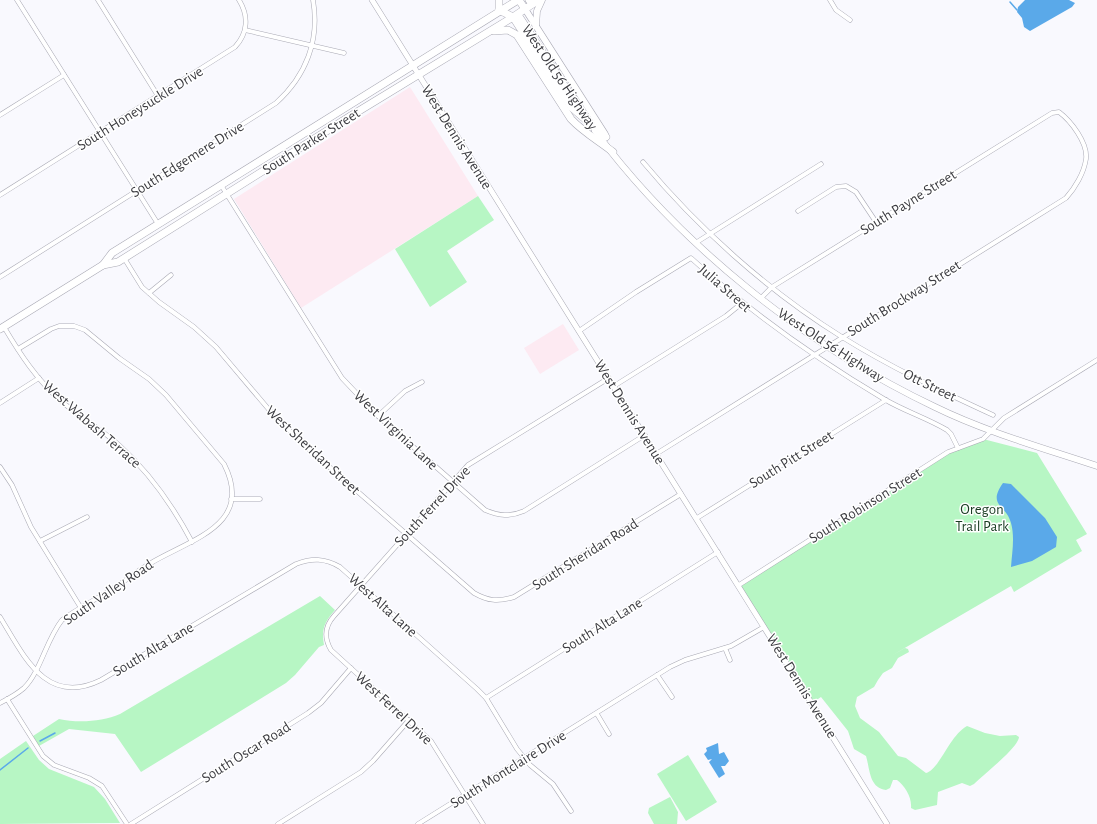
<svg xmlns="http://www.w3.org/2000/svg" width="1097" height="824" font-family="'Alegreya Sans',sans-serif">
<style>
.commercial{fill:#fdeaf2}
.green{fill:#b7f6c4}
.water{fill:#5aa9e9}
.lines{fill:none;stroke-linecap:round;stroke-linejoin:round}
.stream{stroke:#5aa9e9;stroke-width:1.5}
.minor-casing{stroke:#a9a9b4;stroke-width:5}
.tertiary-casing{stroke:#a9a9b4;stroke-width:6}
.secondary-casing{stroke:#a9a9b4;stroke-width:7}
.primary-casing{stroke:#a9a9b4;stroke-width:8}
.trunk-casing{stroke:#a9a9b4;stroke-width:8}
.minor{stroke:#fff;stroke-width:4}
.tertiary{stroke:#fff;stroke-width:5}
.secondary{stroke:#fff;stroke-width:6}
.primary{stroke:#fff;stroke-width:7}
.trunk{stroke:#fff;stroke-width:7}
.labels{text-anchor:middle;stroke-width:3;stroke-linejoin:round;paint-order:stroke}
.street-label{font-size:15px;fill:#3c3c41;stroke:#fff}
.park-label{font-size:15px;fill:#193c22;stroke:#fff}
</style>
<rect width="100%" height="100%" fill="#f9f9fe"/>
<!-- commercial -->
<g class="commercial">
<polygon points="410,87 478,196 301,308 234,199"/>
<polygon points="563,324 579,350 540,374 524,348"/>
</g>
<!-- green -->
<g class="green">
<polygon points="478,196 494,220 447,251 467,282 430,307 395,249"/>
<path d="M983 439 1037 453 1087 534 1076 540 1082 551 1014 592 1011 586 891 656 905 648 908 649 909 652 898 658 892 668 883 673 878 680 874 687 857 697 855 706 860 718 879 732 898 756 906 758 926 773C940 769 949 736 967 726L985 733 1000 736 1016 735 1019 737C1018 748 983 775 974 784L970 786 962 783 938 792 937 805 915 810 911 808C912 797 905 786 897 780H893L890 788 886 790C869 788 870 769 866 756L854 749 848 731 821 697 812 703 739 585 948 452Z"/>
<path d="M320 596 335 610C325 621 321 629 324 645L319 647 295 675 286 683 141 772 115 734 69 729 39 746 33 736 59 719C77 723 102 722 120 714Z"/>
<polygon points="26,741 39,760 49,769 94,787 105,799 120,823 0,824 0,759"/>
<polygon points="688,755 717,802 686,821 657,774"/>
<polygon points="670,797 678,812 677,824 654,824 648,813 649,808"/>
</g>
<!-- water -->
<g class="water">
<polygon points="1025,0 1069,0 1075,3 1072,7 1030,31 1024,27 1022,18 1017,12 1018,7"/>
<path d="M1003 483 1011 484 1045 518 1057 537 1056 547 1032 561 1011 567C1012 553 1015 537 1011 523 1006 504 987 506 1003 483Z"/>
<polygon points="718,743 719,754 724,752 729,761 725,766 721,766 725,774 719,778 709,762 712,759 708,760 704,754 707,751 706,748"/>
</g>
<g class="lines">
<!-- stream -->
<g class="stream">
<polyline points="1010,2 1017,10"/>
<polyline points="40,741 55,733"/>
<polyline points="0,770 28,748"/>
</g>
<!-- minor casing -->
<g class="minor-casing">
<g id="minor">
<polyline points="17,0 158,224"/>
<polyline points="98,0 158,96"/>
<polyline points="830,0 836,10 850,20"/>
<polyline points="245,30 344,53"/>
<polyline points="0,115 64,75"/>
<path d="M643 162C699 229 768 291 842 337 890 367 941 391 993 415"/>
<path d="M221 185 342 378 378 416 485 510C499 516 510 517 524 511L645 435"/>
<path d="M0 195 235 47C248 33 249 16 239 0"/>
<polyline points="798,211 836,187 846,186 856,192 876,222"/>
<polyline points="697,242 821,164"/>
<path d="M124 258 142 287 159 302 194 327 216 347 271 412 303 444 474 593C488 601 498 602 514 597L681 494"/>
<path d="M0 277 276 103C306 76 320 40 313 0"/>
<polyline points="149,293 171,275"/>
<path d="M4 327C20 354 37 380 61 401 80 417 101 429 119 445 150 473 173 506 192 542"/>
<path d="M579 331 636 292 691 258C751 313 815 358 884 399 904 411 927 418 947 430L951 434 958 448"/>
<polyline points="614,386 726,316 742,303"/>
<polyline points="0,403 39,378"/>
<polyline points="378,416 405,391 422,382"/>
<path d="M656 454 1066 198C1075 188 1084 173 1086 159 1088 143 1071 121 1059 112L1052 113 772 287 761 298"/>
<polyline points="0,467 12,485 31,527 81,608"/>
<polyline points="231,499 260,499"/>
<polyline points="697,518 886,400"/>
<polyline points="40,541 87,517"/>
<polyline points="739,585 948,452 983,439 1004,418 1097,360"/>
<path d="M0 617C24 656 46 707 101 680L296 564C312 558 325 558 340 567L477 689 486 698 517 749 530 765 553 784 571 811"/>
<polyline points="725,648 730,660"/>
<polyline points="657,675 672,697"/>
<polyline points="486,698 718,552"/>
<polyline points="7,699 43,756 54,765 89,778 102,786 127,824"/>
<path d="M0 703C8 699 17 694 24 688 41 671 46 640 62 620 78 608 97 599 114 588 127 580 138 570 151 563 191 539 255 525 224 464L166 395 149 379 119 358 85 330 74 326H59L51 329 18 349"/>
<polyline points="597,714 609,734"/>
<polyline points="131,824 308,713 321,703 351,668"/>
<polyline points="278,824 361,772 373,761 409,720"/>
<polyline points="418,824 670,667 685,660 731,646 764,627"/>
<path d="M483 824 431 741 331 650C324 638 324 627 334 616L468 465 609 378"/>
</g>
</g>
<!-- tertiary casing -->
<g class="tertiary-casing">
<polyline id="tertiary" points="372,0 887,824"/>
</g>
<!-- secondary casing -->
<g class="secondary-casing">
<g id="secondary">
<polyline points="525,9 605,134"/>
<polyline points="518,14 584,115"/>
<polyline points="536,26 537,11 542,0"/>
<path d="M595 131C681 246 805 345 935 407 986 432 1043 448 1097 466"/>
</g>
</g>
<!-- primary casing -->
<g class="primary-casing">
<polyline id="primary" points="525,9 539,0"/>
</g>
<!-- trunk casing -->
<g class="trunk-casing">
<g id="trunk">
<polyline points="499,0 499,10"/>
<polyline points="529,0 532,4"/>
<polyline points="499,10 513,17 571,107 606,137"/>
<path d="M494 31 508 30 517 35 571 119C583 132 599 141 613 152"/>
<polyline points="103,265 112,253 518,0"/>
<polyline points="0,329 103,265 118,262 349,117 513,17 525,9 519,0"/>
</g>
</g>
<!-- minor -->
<use href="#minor" class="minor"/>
<!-- tertiary -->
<use href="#tertiary" class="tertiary"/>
<!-- secondary -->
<use href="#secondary" class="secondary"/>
<!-- primary -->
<use href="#primary" class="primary"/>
<!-- trunk -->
<use href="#trunk" class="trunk"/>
</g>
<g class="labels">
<!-- street labels -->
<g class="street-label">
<text transform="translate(560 77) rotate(56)" y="5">West Old 56 Highway</text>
<text transform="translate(140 108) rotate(-32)" y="5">South Honeysuckle Drive</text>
<text transform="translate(457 137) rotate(58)" y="5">West Dennis Avenue</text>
<text transform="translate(311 141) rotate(-32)" y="5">South Parker Street</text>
<text transform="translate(187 159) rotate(-32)" y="5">South Edgemere Drive</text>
<text transform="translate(908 202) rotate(-32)" y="5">South Payne Street</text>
<text transform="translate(725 288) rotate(41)" y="5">Julia Street</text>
<text transform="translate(904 298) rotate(-32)" y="5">South Brockway Street</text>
<text transform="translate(831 345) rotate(33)" y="5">West Old 56 Highway</text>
<text transform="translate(930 385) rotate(26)" y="5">Ott Street</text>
<text transform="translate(630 412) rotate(58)" y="5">West Dennis Avenue</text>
<text transform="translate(92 424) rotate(41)" y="5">West Wabash Terrace</text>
<text transform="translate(396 430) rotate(43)" y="5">West Virginia Lane</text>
<text transform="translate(313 450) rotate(43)" y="5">West Sheridan Street</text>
<text transform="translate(791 459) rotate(-32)" y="5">South Pitt Street</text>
<text transform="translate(865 505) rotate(-32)" y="5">South Robinson Street</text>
<text transform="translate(432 506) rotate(-47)" y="5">South Ferrel Drive</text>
<text transform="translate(585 554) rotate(-32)" y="5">South Sheridan Road</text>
<text transform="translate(108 592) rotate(-34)" y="5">South Valley Road</text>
<text transform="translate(383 605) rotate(42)" y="5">West Alta Lane</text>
<text transform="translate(602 625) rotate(-32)" y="5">South Alta Lane</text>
<text transform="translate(153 649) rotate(-31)" y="5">South Alta Lane</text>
<text transform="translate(802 686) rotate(58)" y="5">West Dennis Avenue</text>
<text transform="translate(394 708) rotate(43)" y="5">West Ferrel Drive</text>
<text transform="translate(246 752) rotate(-32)" y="5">South Oscar Road</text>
<text transform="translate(508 769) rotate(-32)" y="5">South Montclaire Drive</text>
</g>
<!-- park labels -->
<g class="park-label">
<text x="982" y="514">Oregon<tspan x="982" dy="17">Trail Park</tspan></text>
</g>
</g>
</svg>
